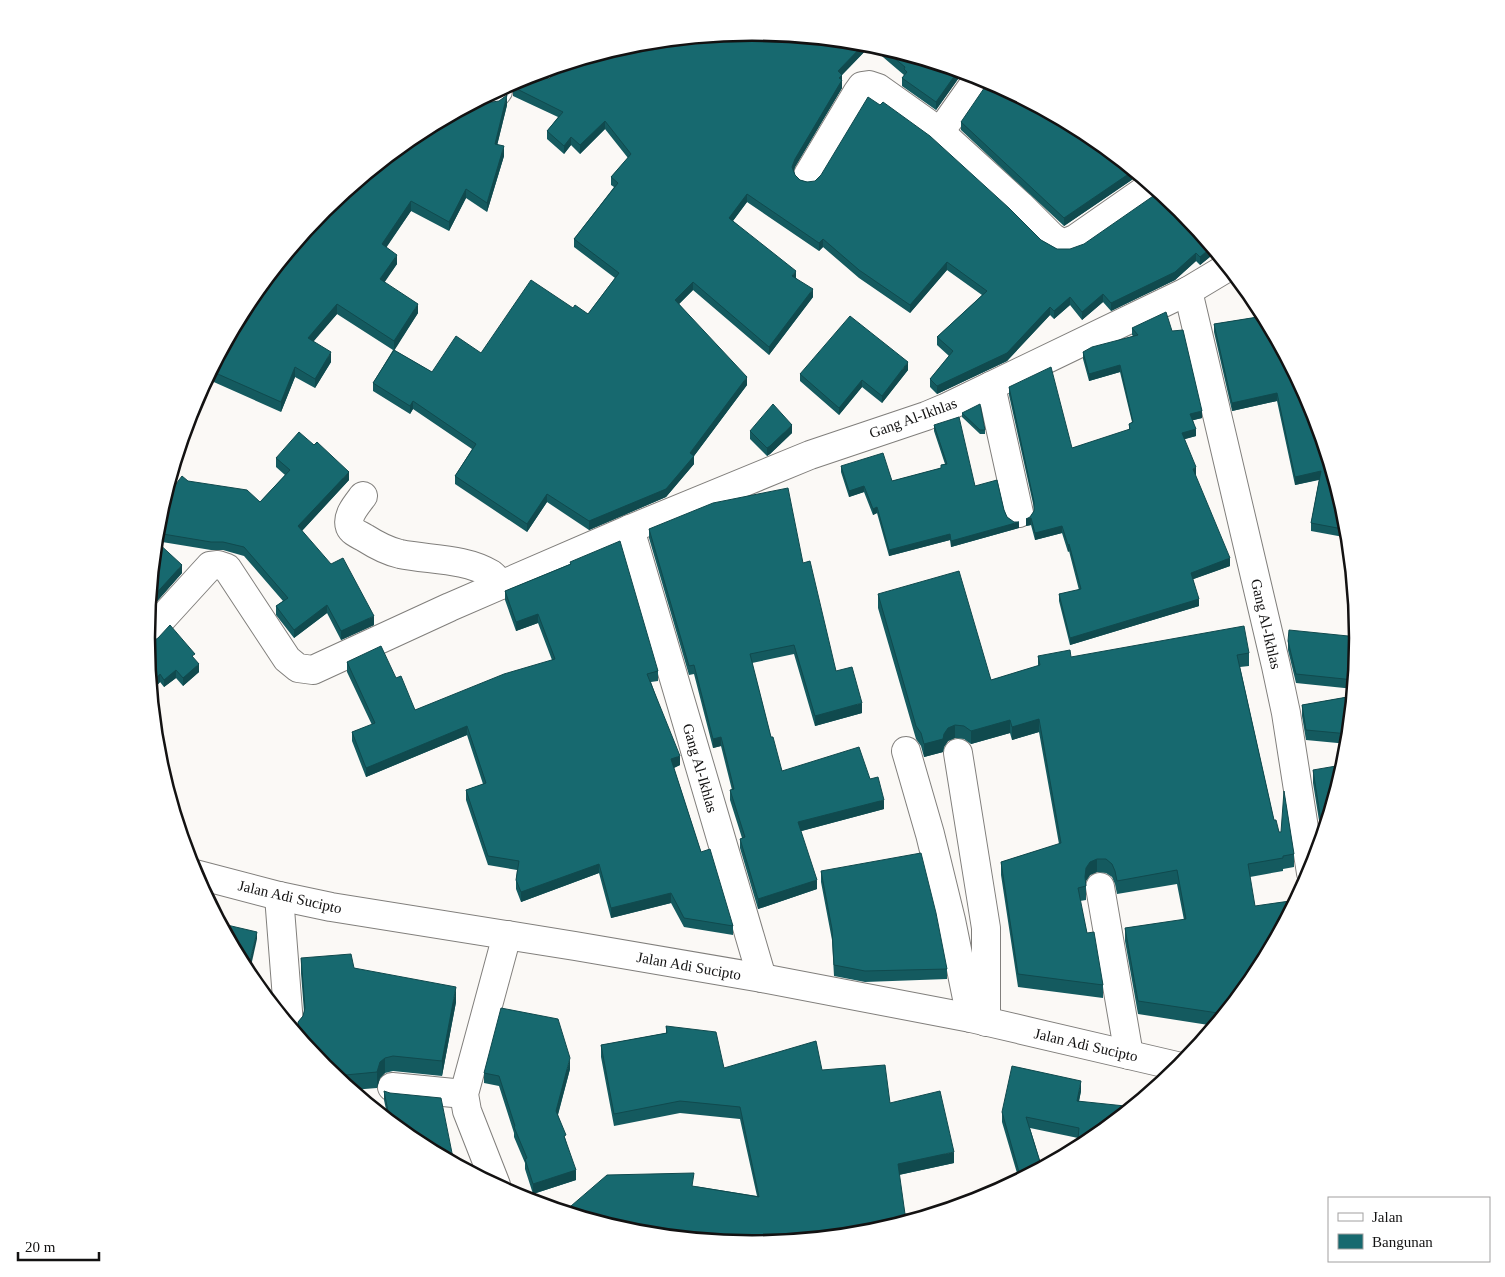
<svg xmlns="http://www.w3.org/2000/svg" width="1505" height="1277" font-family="'Times New Roman',serif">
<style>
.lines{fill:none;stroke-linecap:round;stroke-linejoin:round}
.minor-casing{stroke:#817f7c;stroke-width:30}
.highway-casing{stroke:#817f7c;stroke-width:30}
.minor{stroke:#fff;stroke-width:28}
.highway{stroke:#fff;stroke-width:28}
.wall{fill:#145a5f}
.shaded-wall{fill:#104a4e}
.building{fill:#17696f;stroke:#104a4e}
.labels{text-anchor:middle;stroke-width:5;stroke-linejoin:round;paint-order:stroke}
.street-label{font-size:15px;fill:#131212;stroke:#fff}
.rim{fill:none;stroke:#131212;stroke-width:2.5}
</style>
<rect width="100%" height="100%" fill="#fbf9f6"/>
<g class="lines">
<!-- minor casing -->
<g class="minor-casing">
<g id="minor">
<polyline points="494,96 498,91"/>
<polyline points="940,132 979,77"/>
<polyline points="808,175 857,93 862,86 869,85 878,88 940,132 1020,205 1052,237 1060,242 1065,243 1075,239 1151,186"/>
<polyline points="1188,291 1276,666 1286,713 1311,873"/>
<polyline points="991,386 1019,513"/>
<path d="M363 496C357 504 346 516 350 527 352 532 360 535 365 538 376 545 387 551 400 554 429 560 465 558 491 574 495 577 498 581 501 585"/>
<polyline points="630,529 762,978"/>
<polyline points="147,635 210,566 218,565 227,568 287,659 298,668 313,670 450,607 630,529 810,455 926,416 945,408 1188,291 1228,267"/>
<polyline points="906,751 930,834 951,920 971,1018"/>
<polyline points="958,753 986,928 986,1022"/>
<polyline points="1100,887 1129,1055"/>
<polyline points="279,896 289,1024"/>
<polyline points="392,1087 464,1094"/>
<polyline points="496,1185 467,1111 464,1094 507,935"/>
</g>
</g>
<!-- highway casing -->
<g class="highway-casing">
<polyline id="highway" points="195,874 279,896 331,907 575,946 762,978 971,1018 1181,1067"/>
</g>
<!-- minor -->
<use href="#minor" class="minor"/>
<!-- highway -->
<use href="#highway" class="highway"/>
</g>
<!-- wall -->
<g class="wall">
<polygon points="753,32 871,44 963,72 936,110 902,86 902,78 904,75 870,46 842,75 842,88 795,167 794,171 795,175 800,180 1041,240 1057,249 1216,252 1200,265 1196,261 1175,280 1111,311 1103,302 1082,320 1070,305 1054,319 1050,315 1007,361 937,394 930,387 930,379 949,356 937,345 937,337 982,295 947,270 910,313 859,278 823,247 819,251 747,202 733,221 796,278 813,297 769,355 693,290 679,304 747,385 694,456 694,464 666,497 589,530 547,502 527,532 455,484 455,476 472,449 413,409 410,414 373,391 373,383 393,350 337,314 313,341 331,362 315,388 295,377 281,412 207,379 249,302 485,99 492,102 507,105 497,145 504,156 487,212 466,198 449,231 411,211 386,247 397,264 384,282 418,313 394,350 432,372 481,353 573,308 588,314 615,278 574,247 574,239 614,187 611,185 611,177 628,158 605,129 580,154 571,145 564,154 547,139 547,131 558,117 513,96 513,86 511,84 521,79 549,79"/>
<polygon points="961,122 1089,135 1139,175 1064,226 961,130"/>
<polygon points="1264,316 1347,521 1349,538 1311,531 1311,523 1319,480 1295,485 1277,401 1232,411 1214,332 1214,324"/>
<polygon points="1132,328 1172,331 1202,418 1193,420 1196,436 1184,439 1195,475 1230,566 1193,579 1199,606 1070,645 1059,601 1059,594 1079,590 1069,551 1068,552 1062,533 1035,540 1031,525 1026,526 1030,517 1034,511 1034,508 1009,395 1009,387 1072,448 1129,430 1129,424 1132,422 1120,372 1089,381 1083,359 1083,352 1133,336 1132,335"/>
<polygon points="908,370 882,403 862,387 839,415 800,381 800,374"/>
<polygon points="962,413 985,430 985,434 980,434 962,417"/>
<polygon points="934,425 975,486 1004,510 1007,517 1019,528 951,547 950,540 889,556 877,513 873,515 864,492 849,497 841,472 841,466 892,481 941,468 941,465 945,464 934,431"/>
<polygon points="750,431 792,433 770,454 767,456 750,439"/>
<polygon points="276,458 349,480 302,531 374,625 341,640 327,613 294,638 276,615 276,606 283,601 244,556 223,550 211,550 156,541 158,520 188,481 260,502 285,475 276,467"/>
<polygon points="649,529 803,563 836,671 862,713 815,726 794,654 752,663 771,737 782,771 870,779 884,809 801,831 817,889 758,909 740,848 740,839 742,838 730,800 730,790 732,790 721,746 713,748 694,674 689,675 649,538"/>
<polygon points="156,541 182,573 152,607 150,605"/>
<polygon points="570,562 658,671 658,681 651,682 680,765 674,768 701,852 733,926 733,935 684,927 671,903 611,918 599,873 521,902 516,889 516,880 517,870 488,865 466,800 466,790 483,784 467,735 366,777 352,741 352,732 372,725 347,672 347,662 396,678 415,710 552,660 538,623 516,631 505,600 505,591 570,564"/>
<polygon points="878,594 991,680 1038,666 1038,656 1071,657 1249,653 1249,666 1240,667 1274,820 1279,832 1294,854 1294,867 1283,869 1283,871 1250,877 1256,975 1215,1026 1138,1014 1125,941 1125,928 1184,920 1177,884 1117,894 1115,884 1112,877 1106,873 1097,872 1090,875 1086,881 1086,900 1080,901 1087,933 1103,985 1103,998 1018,987 1001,875 1001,862 1059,844 1039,732 1012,740 1010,733 971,744 964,739 955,738 948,741 944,747 943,752 924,757 921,746 916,739 878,608"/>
<polygon points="1358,639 1354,689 1296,683 1288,650 1288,641"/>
<polygon points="147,642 195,660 199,672 183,686 176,678 164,687 160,682 152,691"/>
<polygon points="1353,696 1348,744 1306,740 1302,716 1302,705"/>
<polygon points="1313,770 1343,771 1322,839 1313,783"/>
<polygon points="821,871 947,969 947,979 865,982 834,976 832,940 821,882"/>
<polygon points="301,958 354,968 456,1002 442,1076 393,1071 385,1073 380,1078 377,1088 352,1090 324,1067 298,1035 298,1022 303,1016 304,1012 301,973"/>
<polygon points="666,1026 724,1068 822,1070 890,1103 954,1163 899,1175 870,1233 694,1186 757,1196 740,1119 680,1113 614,1126 601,1057 601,1045 666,1033"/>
<polygon points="570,1069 558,1115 566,1141 576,1180 533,1194 525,1169 525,1163 514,1137 514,1133 499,1086 484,1083 484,1073"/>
<polygon points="384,1091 416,1142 388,1119 384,1100"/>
<polygon points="1081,1091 1079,1101 1125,1113 1078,1138 1030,1128 1042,1168 1019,1180 1002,1122 1002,1112"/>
</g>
<!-- shaded-wall -->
<g class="shaded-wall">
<polygon points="864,44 870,44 870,46 838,79 838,71"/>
<polygon points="958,71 963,72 936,110 936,102"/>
<polygon points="842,75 842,88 795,167 792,175 792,167 795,159 839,78"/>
<polygon points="507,95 507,105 495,154 495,144"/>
<polygon points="605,121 605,129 580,154 580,145"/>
<polygon points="571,137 571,145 564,154 564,146"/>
<polygon points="504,146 504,156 487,212 487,203"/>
<polygon points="1133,171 1139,175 1064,226 1064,218"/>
<polygon points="466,189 466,198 449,231 449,222"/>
<polygon points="747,194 747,202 729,226 729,218"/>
<polygon points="411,201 411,211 382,254 382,244"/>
<polygon points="823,239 823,247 819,251 819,243"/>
<polygon points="1212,247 1216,252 1200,265 1200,257"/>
<polygon points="1196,253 1196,261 1175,280 1111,311 1111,303"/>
<polygon points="397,255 397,264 380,289 380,279"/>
<polygon points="947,262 947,270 910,313 910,305"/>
<polygon points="796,271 796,279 792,276"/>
<polygon points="693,282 693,290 675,308 675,300"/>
<polygon points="813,289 813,297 769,355 769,347"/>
<polygon points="1103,294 1103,302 1082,320 1082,312"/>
<polygon points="1070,297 1070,305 1054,319 1054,311"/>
<polygon points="337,304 337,314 308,348 308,338"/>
<polygon points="418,304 418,313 394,351 394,341"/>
<polygon points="1050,307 1050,315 1007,361 937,394 937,386"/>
<polygon points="331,352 331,362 315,388 315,379"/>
<polygon points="908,362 908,370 882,403 882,396"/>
<polygon points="1120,365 1120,372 1089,381 1089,374"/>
<polygon points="295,367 295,377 281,412 281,402"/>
<polygon points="747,377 747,385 694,456 694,464 666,497 589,530 589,521 690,453"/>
<polygon points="862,380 862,387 839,415 839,408"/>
<polygon points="1277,393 1277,401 1232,411 1232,403"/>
<polygon points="413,401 413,409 410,414 410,406"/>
<polygon points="1202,411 1202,418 1190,421 1190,414"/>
<polygon points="792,425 792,433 770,454 767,456 767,448"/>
<polygon points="1196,429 1196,436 1182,440 1182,433"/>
<polygon points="1196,467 1196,475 1193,476 1193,469"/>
<polygon points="1321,471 1321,479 1295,485 1295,477"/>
<polygon points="349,472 349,480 298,535 298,526"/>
<polygon points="864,486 864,492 849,497 849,491"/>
<polygon points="547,494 547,502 527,532 527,524"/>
<polygon points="877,507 877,513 873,515 873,509"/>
<polygon points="1031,518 1031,525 1026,526 1026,519"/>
<polygon points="1019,522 1019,528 951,547 951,541"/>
<polygon points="1062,526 1062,533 1035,540 1035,533"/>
<polygon points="950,534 950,540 889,556 889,550"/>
<polygon points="1069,544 1069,551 1068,552 1068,545"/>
<polygon points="1230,558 1230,566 1191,580 1191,573"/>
<polygon points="182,565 182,573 152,607 152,598"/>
<polygon points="1199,599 1199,606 1070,645 1070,638"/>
<polygon points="327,605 327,613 294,638 294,630"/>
<polygon points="538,614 538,623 516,631 516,622"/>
<polygon points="374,616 374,625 341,640 341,631"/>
<polygon points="199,664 199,672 183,686 183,678"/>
<polygon points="176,670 176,678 164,687 164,680"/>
<polygon points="160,674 160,682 152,691 152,683"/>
<polygon points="862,703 862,713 815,726 815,716"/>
<polygon points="1039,719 1039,732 1012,740 1012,727"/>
<polygon points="1010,720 1010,733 971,744 971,731"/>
<polygon points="955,725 955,738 948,741 944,747 943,752 924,757 924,744 948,728"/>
<polygon points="467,726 467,735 366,777 366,768"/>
<polygon points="721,737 721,746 713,748 713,739"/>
<polygon points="680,756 680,765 671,769 671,759"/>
<polygon points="884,800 884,809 798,832 798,822"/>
<polygon points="1097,859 1097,872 1090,875 1086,881 1085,877 1086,868 1090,862"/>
<polygon points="599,864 599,873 521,902 521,892"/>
<polygon points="817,880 817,889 758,909 758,899"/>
<polygon points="671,893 671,903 611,918 611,908"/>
<polygon points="257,932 257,939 249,975 247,973"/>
<polygon points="456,987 456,1002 442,1076 442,1061"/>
<polygon points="385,1058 385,1073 380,1078 377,1088 377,1072 380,1062"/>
<polygon points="570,1058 570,1069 556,1121 556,1111"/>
<polygon points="1081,1081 1081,1091 1077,1111 1077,1101"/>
<polygon points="954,1152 954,1163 898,1175 898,1164"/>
<polygon points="576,1170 576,1180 533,1194 533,1184"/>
</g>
<!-- building -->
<g class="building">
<polygon points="753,32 864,44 838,71 842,75 839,78 842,80 795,159 792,167 795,175 800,180 807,182 815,181 821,175 868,97 880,105 883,102 930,136 1009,208 1041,240 1057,249 1070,249 1084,244 1159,192 1181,210 1212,247 1200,257 1196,253 1175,272 1111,303 1103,294 1082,312 1070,297 1054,311 1050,307 1007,353 937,386 930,379 953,351 937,337 987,291 947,262 910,305 859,270 823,239 819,243 747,194 729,218 796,271 792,276 813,289 769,347 693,282 675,300 747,377 690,453 694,456 666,489 589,521 547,494 527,524 455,476 476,444 413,401 410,406 373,383 394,350 432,372 456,336 481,353 531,280 573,308 575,305 588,314 619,273 574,239 618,183 611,177 631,154 605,121 580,145 571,137 564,146 547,131 563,112 513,87 513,83 521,79 538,73 549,79 559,67 635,44"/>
<polygon points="882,48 958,71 936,102 902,78 907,72 904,69 905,67"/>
<polygon points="989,81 1089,135 1133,171 1064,218 961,122"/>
<polygon points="507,95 495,144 504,146 487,203 466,189 449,222 411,201 382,244 397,255 380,279 418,304 394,341 337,304 308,338 331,352 315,379 295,367 281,402 211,371 249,302 324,210 416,134 484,98 492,102 499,101"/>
<polygon points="1166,312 1172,331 1183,330 1202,411 1190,414 1196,429 1182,433 1196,467 1193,469 1230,558 1191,573 1199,599 1070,638 1059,594 1081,589 1069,544 1068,545 1062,526 1035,533 1031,518 1026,519 1030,517 1034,511 1034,502 1009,387 1051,367 1072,448 1130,429 1129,424 1133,422 1120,365 1089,374 1083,352 1092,347 1138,335 1132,328"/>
<polygon points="850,316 908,362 882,396 862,380 839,408 800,374"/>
<polygon points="1264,316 1312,407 1347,521 1348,530 1311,523 1321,471 1295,477 1277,393 1232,403 1214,324"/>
<polygon points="773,404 792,425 770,446 767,448 750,431"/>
<polygon points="980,404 985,430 980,430 962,413"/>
<polygon points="959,417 975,486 997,480 1004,510 1007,517 1014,522 1019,522 951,541 950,534 889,550 877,507 873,509 864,486 849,491 841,466 883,453 892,481 941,468 941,465 947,464 934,425"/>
<polygon points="299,432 314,445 317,442 349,472 298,526 331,564 343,558 374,616 341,631 327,605 294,630 276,606 288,598 244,547 223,542 211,542 157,533 158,520 166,495 167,496 182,476 188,481 247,490 260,502 290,470 276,458"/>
<polygon points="788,488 803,563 810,561 836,671 852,667 862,703 815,716 794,645 750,654 771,737 773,737 782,771 859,747 870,779 878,777 884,800 798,822 817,880 758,899 740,839 745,837 730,790 734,789 721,737 713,739 694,665 689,666 649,529 713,503"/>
<polygon points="156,541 182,565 152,598 151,597"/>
<polygon points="620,541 658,671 647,674 680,756 671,759 701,852 710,849 733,926 684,918 671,893 611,908 599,864 521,892 516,880 519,861 488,856 466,790 486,783 467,726 366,768 352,732 375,723 347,662 381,646 396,678 401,676 415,710 504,674 555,659 538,614 516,622 505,591 571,564 570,562"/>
<polygon points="959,571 991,680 1040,665 1038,656 1070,650 1071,657 1244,626 1249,653 1237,655 1274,820 1276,820 1279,832 1281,832 1284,791 1294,854 1283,856 1283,858 1248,864 1255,906 1297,900 1256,975 1219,1020 1218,1013 1138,1001 1125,928 1186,919 1177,870 1117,881 1115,871 1112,864 1106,859 1097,859 1090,862 1086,868 1085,877 1086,886 1078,888 1087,933 1094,932 1103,985 1018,974 1001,862 1061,843 1039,719 1012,727 1010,720 971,731 964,726 955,725 948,728 944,734 943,739 924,744 921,733 916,726 878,594"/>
<polygon points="170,625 195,654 192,656 199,664 183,678 176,670 164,680 160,674 152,683 151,682 147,642 152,642 158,638"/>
<polygon points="1289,630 1358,637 1354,680 1296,674 1288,641"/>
<polygon points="1353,696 1349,734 1306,730 1302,705"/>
<polygon points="1342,765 1343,771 1323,834 1313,770"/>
<polygon points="921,853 936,913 947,969 865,971 834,965 832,929 821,871"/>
<polygon points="227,925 257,932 247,973 225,932"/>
<polygon points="351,954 354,968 456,987 442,1061 393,1056 385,1058 380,1062 377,1072 335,1076 324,1067 299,1036 298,1022 303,1016 305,1008 301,958"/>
<polygon points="501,1008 558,1019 570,1058 556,1111 566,1135 564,1136 576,1170 533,1184 525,1159 527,1158 514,1127 515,1126 499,1076 484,1073"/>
<polygon points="666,1026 716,1032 724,1068 816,1041 822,1070 885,1065 890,1103 940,1091 954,1152 898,1164 905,1214 931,1214 870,1233 752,1244 634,1233 564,1212 607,1175 694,1173 692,1186 759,1197 740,1107 680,1101 614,1114 601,1045 667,1033"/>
<polygon points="1012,1066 1081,1081 1077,1101 1125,1106 1124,1113 1089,1143 1077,1149 1079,1128 1026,1117 1042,1168 1021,1179 1002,1112"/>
<polygon points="384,1091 390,1093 441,1098 454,1163 416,1142 390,1121"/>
</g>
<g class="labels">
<!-- street labels -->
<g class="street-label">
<text transform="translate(913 418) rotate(-20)" y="5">Gang Al-Ikhlas</text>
<text transform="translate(1266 624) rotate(77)" y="5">Gang Al-Ikhlas</text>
<text transform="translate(700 768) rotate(74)" y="5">Gang Al-Ikhlas</text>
<text transform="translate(290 897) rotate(13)" y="5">Jalan Adi Sucipto</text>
<text transform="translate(689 966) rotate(10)" y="5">Jalan Adi Sucipto</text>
<text transform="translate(1086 1045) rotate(13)" y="5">Jalan Adi Sucipto</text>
</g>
</g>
<!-- crop -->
<path d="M0 0H1505V1277H0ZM155 638a597 597 0 1 1 1194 0a597 597 0 1 1-1194 0Z" fill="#fff" fill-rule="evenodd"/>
<path class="rim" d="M155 638a597 597 0 1 1 1194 0a597 597 0 1 1-1194 0Z"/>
<!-- legend -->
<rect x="1328" y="1197" width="162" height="65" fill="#ffffff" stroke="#a1a0a0"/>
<rect x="1338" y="1213" width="25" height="8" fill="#ffffff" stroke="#a1a0a0"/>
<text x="1372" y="1222" font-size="15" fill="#131212">Jalan</text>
<rect x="1338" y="1234" width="25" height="15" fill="#17696f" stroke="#a1a0a0"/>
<text x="1372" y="1247" font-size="15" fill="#131212">Bangunan</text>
<!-- scale -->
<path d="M18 1252v8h81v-8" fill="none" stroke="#131212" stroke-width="2.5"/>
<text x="25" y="1252" font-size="15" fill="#131212" stroke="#ffffff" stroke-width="4" paint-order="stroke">20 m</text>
</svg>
